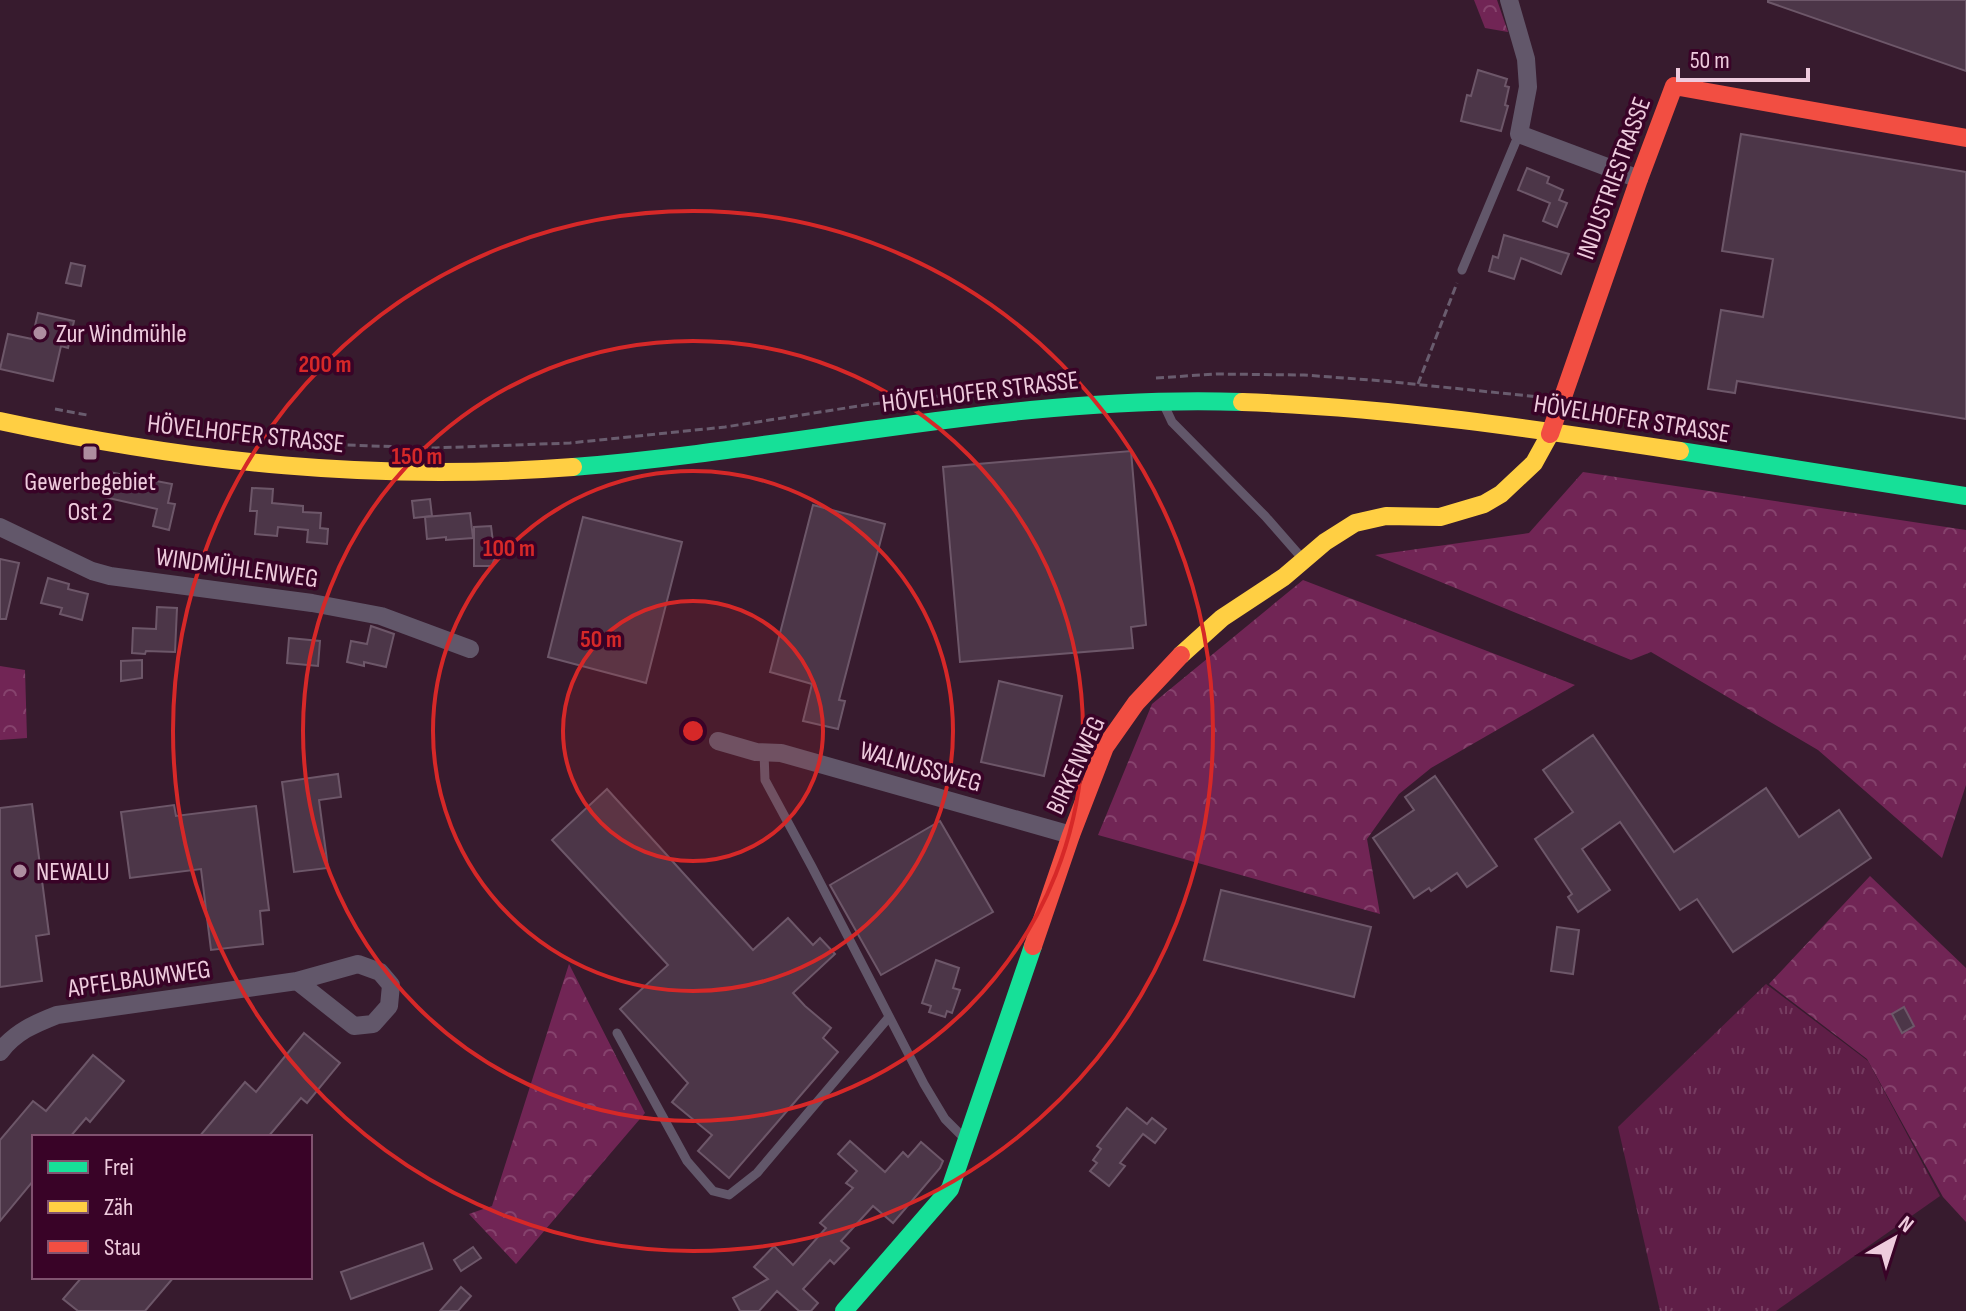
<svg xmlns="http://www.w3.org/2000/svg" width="1966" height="1311" font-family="'Sofia Sans Condensed',sans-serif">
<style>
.grass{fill:url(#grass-tufts)}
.forest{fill:url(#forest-crowns)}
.building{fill:#4c3648;stroke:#6d5769;stroke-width:2}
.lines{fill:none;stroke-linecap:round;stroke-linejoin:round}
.path{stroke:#695c6e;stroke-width:3;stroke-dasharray:8 4;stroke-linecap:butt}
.lane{stroke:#62576a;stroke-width:9}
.street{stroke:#62576a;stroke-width:18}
.fast{stroke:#16e098;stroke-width:18}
.slow{stroke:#ffcf43;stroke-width:18}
.jam{stroke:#f24e42;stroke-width:18}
.ring{fill:none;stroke:#d62828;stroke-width:4}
.poi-dot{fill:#ae8da0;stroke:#390327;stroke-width:3}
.labels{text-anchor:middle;stroke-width:7;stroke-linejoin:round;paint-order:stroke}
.street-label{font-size:26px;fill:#eecbdd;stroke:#390327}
.poi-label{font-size:26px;fill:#eecbdd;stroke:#390327;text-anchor:start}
.centre{fill:#d62828;stroke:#390327;stroke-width:4}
.ring-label{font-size:24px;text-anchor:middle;font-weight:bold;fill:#d62828;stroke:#390327;stroke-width:7;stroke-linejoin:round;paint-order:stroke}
</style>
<defs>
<pattern id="grass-tufts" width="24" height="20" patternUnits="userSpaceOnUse" patternTransform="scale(2)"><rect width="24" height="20" fill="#5f1e47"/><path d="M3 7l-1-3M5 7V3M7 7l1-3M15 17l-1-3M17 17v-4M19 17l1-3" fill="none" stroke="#763d61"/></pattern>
<pattern id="forest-crowns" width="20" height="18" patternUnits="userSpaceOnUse" patternTransform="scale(2)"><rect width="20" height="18" fill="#712555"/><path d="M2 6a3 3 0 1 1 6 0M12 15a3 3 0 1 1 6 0" fill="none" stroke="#86436d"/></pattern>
</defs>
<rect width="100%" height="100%" fill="#371b2e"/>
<!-- grass -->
<polygon class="grass" points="1766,984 1868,1061 1940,1196 1776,1311 1660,1311 1618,1127"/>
<!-- forest -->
<g class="forest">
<polygon points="1474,0 1497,0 1508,32 1485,28"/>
<polygon points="1583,472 1966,530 1966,785 1942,858 1818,750 1651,652 1631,660 1375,555 1529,533"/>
<polygon points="1303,580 1575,685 1431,768 1399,794 1367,839 1380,914 1098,835 1152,704"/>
<polygon points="0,666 25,670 27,738 0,740"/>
<polygon points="1870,876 1966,968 1966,1222 1943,1197 1867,1059 1769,984"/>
<polygon points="569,964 645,1113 516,1264 469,1214 492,1206"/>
</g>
<!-- building -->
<g class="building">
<polygon points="1768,0 1966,0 1966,71 1768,2"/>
<polygon points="1478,70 1507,79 1505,86 1509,87 1505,105 1508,106 1501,131 1461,121 1467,95 1471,96"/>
<polygon points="1741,134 1966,172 1966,419 1737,381 1735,393 1708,389 1721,310 1763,317 1773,259 1722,251"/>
<polygon points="1527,168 1549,177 1547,183 1563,190 1559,200 1567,203 1557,227 1543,221 1550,203 1518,190"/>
<polygon points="1504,235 1569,254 1561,274 1521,258 1514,279 1489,271 1493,256 1498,258"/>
<polygon points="71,263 85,266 81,286 66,283"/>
<polygon points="38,313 74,321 68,348 61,346 53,381 0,369 8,334 32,339"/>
<polygon points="1131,451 1146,625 1131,627 1133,648 960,662 943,467"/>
<polygon points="109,472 172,484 168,503 175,504 169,530 153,526 157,509 104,497"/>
<polygon points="252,488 273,489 272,503 303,506 303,512 321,513 320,528 328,529 327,544 307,542 308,530 278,527 277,536 255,534 257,511 250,511"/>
<polygon points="430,499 432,516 414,518 412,501"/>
<polygon points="813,505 885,524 839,700 845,701 838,729 803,721 812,684 770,672"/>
<polygon points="470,513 473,538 446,540 446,537 427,539 425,517"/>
<polygon points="583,517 682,542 646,683 548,657"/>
<polygon points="491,526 494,550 497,550 492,566 474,566 474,527"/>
<polygon points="0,559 19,563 6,619 0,619"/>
<polygon points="48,578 69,584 68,589 88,594 82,620 60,614 62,608 41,603"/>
<polygon points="157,607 177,608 175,652 146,651 145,654 132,653 133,628 156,629"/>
<polygon points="371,626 394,634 386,667 364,662 364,666 347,662 351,641 367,644"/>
<polygon points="289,638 320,641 318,666 287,663"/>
<polygon points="142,660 142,678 121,681 121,661"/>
<polygon points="999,681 1062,696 1044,776 981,762"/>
<polygon points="1593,735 1674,852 1766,788 1799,837 1839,810 1871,858 1733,952 1697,899 1680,910 1620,822 1582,849 1610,890 1578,912 1568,897 1572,894 1535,839 1573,812 1543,770"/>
<polygon points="338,774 341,797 319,800 328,868 294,872 282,782"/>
<polygon points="1435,776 1497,866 1467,887 1457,873 1431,891 1429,888 1414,898 1373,838 1414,810 1405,797"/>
<polygon points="607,789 753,950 788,918 813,945 820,938 835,954 793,993 805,1006 831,1028 823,1038 838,1052 729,1178 698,1151 712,1135 672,1102 688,1083 620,1009 668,965 552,840"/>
<polygon points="32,804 49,934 36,936 42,981 0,987 0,808"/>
<polygon points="174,805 176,816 256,806 269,910 260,911 263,944 211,950 201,869 130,878 121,812"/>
<polygon points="940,821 993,912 881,975 830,885"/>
<polygon points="1221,890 1371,927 1354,997 1204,960"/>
<polygon points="1557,927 1579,930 1573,974 1551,971"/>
<polygon points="936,960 959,968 953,988 960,990 952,1013 947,1011 945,1017 929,1012 931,1006 922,1003"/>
<polygon points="1904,1007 1914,1026 1902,1033 1892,1014"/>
<polygon points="304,1033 340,1063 307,1103 301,1098 268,1137 199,1137 245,1082 256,1092"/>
<polygon points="93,1055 124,1081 90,1122 86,1118 70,1137 34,1137 34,1180 0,1221 0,1140 33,1101 46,1111"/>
<polygon points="1127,1108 1147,1124 1152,1118 1166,1129 1155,1143 1143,1134 1120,1163 1125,1166 1109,1186 1090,1171 1097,1163 1093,1160 1101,1149 1097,1146"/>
<polygon points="850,1141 885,1172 903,1152 908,1157 921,1142 943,1161 940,1168 893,1223 873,1206 841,1241 849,1248 834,1264 830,1260 803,1289 818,1303 811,1311 799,1311 777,1291 759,1311 740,1311 733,1298 768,1279 754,1267 774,1246 793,1265 826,1228 820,1223 853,1188 846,1183 857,1171 838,1154"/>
<polygon points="423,1243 432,1269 351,1299 341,1272"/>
<polygon points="473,1247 481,1258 461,1271 454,1260"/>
<polygon points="82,1277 174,1277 145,1311 78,1311 63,1299"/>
<polygon points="461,1287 471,1296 458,1311 440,1311"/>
</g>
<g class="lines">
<!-- path -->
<g class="path">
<polyline points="1156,378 1216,374 1304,375 1384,381 1539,397"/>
<polyline points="1418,384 1457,283"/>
<polyline points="1582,404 1627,409 1683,429"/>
<polyline points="55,409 87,415"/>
<polyline points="216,436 286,443 433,448 570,443 725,427 865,405 981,391"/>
</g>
<!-- lane -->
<g class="lane">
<polyline points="1462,270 1519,134"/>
<polyline points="1164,405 1172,422 1265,516 1301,557"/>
<polyline points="764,752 765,780 812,867 924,1084 945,1119 965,1139"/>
<polyline points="617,1033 687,1161 713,1191 729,1195 757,1173 889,1017"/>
</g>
<!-- street -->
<g class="street">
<polyline points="1509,0 1526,59 1528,87 1519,134 1639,179"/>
<polyline points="0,527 92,571 110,576 312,603 381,616 470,649"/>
<polyline points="718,741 756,752 781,753 1071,835"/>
<path d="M0 1052C15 1032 34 1024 57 1015L297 981 358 964 380 972 391 985 389 1006 373 1024 354 1026 297 981"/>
</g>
<!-- fast -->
<g class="fast">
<polyline points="1680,451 1966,496"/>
<path d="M573 467C797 449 1017 394 1242 402"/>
<polyline points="844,1311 950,1189 1033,946"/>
</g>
<!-- slow -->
<g class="slow">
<path d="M1242 402C1390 407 1535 429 1680 451"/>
<path d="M0 421C194 463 375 482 573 467"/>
<polyline points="1181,655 1222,618 1284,577 1325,542 1355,523 1386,516 1440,517 1484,504 1501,494 1534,463 1550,434"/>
</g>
<!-- jam -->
<g class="jam">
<polyline points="1550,434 1639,179 1674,86 1966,138"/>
<polyline points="1033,946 1071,835 1105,747 1136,703 1181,655"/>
</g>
</g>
<!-- distance rings -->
<circle cx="693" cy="731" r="130" fill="#d62828" fill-opacity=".12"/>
<g class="ring">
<circle cx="693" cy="731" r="130"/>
<circle cx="693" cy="731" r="260"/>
<circle cx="693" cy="731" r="390"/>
<circle cx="693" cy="731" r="520"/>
</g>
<!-- markers -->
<g class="poi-dot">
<circle cx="40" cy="333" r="8"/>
<rect x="82" y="445" width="16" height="16" rx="4"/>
<circle cx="20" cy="871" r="8"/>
</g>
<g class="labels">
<!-- street labels -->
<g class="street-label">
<text transform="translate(1613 178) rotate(-70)" y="9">INDUSTRIESTRASSE</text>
<text transform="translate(980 391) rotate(-7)" y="9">HÖVELHOFER STRASSE</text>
<text transform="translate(1632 418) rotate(9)" y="9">HÖVELHOFER STRASSE</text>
<text transform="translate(246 433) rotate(6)" y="9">HÖVELHOFER STRASSE</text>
<text transform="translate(237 567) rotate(8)" y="9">WINDMÜHLENWEG</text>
<text transform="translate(1075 765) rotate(-65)" y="9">BIRKENWEG</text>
<text transform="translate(921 766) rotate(16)" y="9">WALNUSSWEG</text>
<text transform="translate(139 978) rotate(-8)" y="9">APFELBAUMWEG</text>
</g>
<!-- poi labels -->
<g class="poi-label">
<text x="56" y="342">Zur Windmühle</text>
<text x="90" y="490" text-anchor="middle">Gewerbegebiet<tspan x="90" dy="30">Ost 2</tspan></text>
<text x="36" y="880">NEWALU</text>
</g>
</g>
<circle cx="693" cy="731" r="12" class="centre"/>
<g class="ring-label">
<text x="325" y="372">200 m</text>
<text x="417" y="464">150 m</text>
<text x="509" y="556">100 m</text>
<text x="601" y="647">50 m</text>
</g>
<!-- legend -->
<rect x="32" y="1135" width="280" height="144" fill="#390327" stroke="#815370" stroke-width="2"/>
<rect x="48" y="1161" width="40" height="12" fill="#16e098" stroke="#815370" stroke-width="2"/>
<text x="104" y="1175" font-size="24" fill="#eecbdd">Frei</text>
<rect x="48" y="1201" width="40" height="12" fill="#ffcf43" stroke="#815370" stroke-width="2"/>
<text x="104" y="1215" font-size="24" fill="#eecbdd">Zäh</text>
<rect x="48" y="1241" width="40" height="12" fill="#f24e42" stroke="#815370" stroke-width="2"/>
<text x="104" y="1255" font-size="24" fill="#eecbdd">Stau</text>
<!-- north arrow -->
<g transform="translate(1894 1239) rotate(39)" stroke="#390327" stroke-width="6" paint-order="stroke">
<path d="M0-6L14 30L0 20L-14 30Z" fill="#eecbdd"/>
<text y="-12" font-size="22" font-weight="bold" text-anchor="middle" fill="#eecbdd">N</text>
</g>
<!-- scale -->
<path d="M1678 68v12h130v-12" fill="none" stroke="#eecbdd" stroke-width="4"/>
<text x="1690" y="68" font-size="24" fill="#eecbdd" stroke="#390327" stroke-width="6" paint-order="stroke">50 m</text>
</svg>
